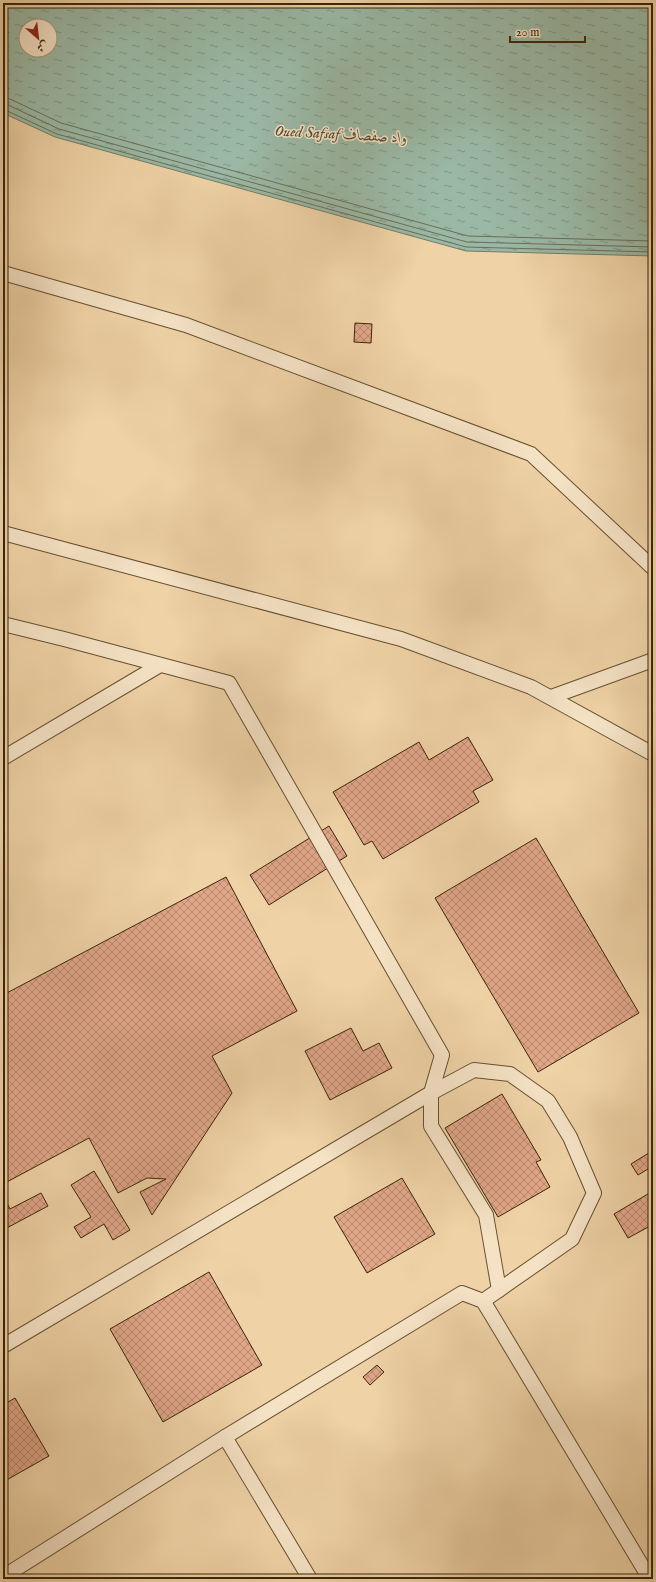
<svg xmlns="http://www.w3.org/2000/svg" width="656" height="1582" font-family="'IM FELL English',Amiri,serif">
<style>
.water{fill:url(#water-ripples);stroke:#737d67;fill-rule:evenodd}
.lines{fill:none;stroke-linecap:round;stroke-linejoin:round}
.shore{stroke:#6a6e58;stroke-width:1}
.building{fill:url(#building-cross-hatch);stroke:#39250a}
.lane-casing{stroke:#665031;stroke-width:16}
.lane{stroke:#f5e2c5;stroke-width:14}
.labels{text-anchor:middle;stroke-width:3;stroke-linejoin:round;paint-order:stroke}
.water-label{font-size:15px;font-style:italic;fill:#514a31;stroke:#f5e2c5}
</style>
<defs>
<pattern id="water-ripples" width="26" height="14" patternUnits="userSpaceOnUse"><rect width="26" height="14" fill="#9ab8a5"/><path d="M2 4q2-2 4 0t4 0M15 11q2-2 4 0t4 0" fill="none" stroke="#7f9585"/></pattern>
<pattern id="building-cross-hatch" width="8" height="8" patternUnits="userSpaceOnUse"><rect width="8" height="8" fill="#e0a689"/><path d="M0 0l8 8M0 8l8-8" fill="none" stroke="#b7876e"/></pattern>
</defs>
<rect width="100%" height="100%" fill="#efd2a6"/>
<filter id="stains"><feTurbulence type="fractalNoise" baseFrequency=".005" numOctaves="4"/><feColorMatrix values="0 0 0 0 .2 0 0 0 0 .09 0 0 0 0 .02 0 0 0 .5 -.17"/></filter>
<radialGradient id="worn" r=".72"><stop offset=".6" stop-color="#630" stop-opacity="0"/><stop offset="1" stop-color="#630" stop-opacity=".3"/></radialGradient>
<!-- water -->
<path class="water" d="M3 3H653V256L466 251 55 137 3 113ZM26 26H50V50H26Z"/>
<g class="lines">
<!-- shore -->
<g class="shore">
<polyline points="3,98 10,99 61,123 468,236 653,241"/>
<polyline points="3,104 8,105 59,129 467,242 653,247"/>
<polyline points="3,109 57,134 466,247 653,252"/>
</g>
</g>
<!-- building -->
<g class="building">
<polygon points="355,323 372,324 371,343 354,342"/>
<polygon points="468,737 493,780 473,791 479,802 383,859 372,841 364,845 333,792 419,742 429,760"/>
<polygon points="329,826 347,856 269,905 250,875"/>
<polygon points="536,838 639,1013 538,1072 435,898"/>
<polygon points="226,877 297,1011 212,1056 232,1093 152,1215 140,1192 166,1179 147,1178 118,1193 89,1138 3,1184 3,995"/>
<polygon points="351,1028 363,1051 379,1043 392,1068 330,1100 305,1051"/>
<polygon points="502,1094 541,1160 536,1162 550,1187 498,1217 445,1128"/>
<polygon points="652,1151 653,1166 638,1175 631,1164"/>
<polygon points="94,1171 130,1230 113,1240 104,1224 81,1238 74,1227 91,1217 71,1185"/>
<polygon points="402,1178 435,1234 367,1273 334,1217"/>
<polygon points="653,1191 653,1226 652,1225 628,1238 614,1214"/>
<polygon points="41,1193 48,1206 3,1230 3,1195 10,1209"/>
<polygon points="209,1272 262,1365 163,1422 110,1329"/>
<polygon points="377,1365 384,1372 370,1385 363,1377"/>
<polygon points="15,1398 49,1456 3,1482 3,1405"/>
</g>
<g class="lines">
<!-- lane casing -->
<g class="lane-casing">
<g id="lane">
<polyline points="3,273 186,325 531,454 653,568"/>
<polyline points="3,533 401,639 531,687 653,754"/>
<polyline points="3,624 64,639 229,683 442,1055 431,1093 431,1126 486,1215 499,1290"/>
<polyline points="551,697 653,660"/>
<polyline points="3,758 160,665"/>
<polyline points="3,1346 431,1093 474,1070 510,1074 548,1101 570,1137 594,1193 572,1239 483,1301"/>
<polyline points="225,1437 310,1579"/>
<polyline points="3,1577 225,1437 462,1293 483,1301 491,1314 650,1579"/>
</g>
</g>
<!-- lane -->
<use href="#lane" class="lane"/>
</g>
<g class="labels">
<!-- water labels -->
<g class="water-label">
<text transform="translate(341 134) rotate(3)" y="5">Oued Safsaf واد صفصاف</text>
</g>
</g>
<!-- margin -->
<rect width="656" height="1582" fill="none" stroke="#efd2a6" stroke-width="16"/>
<rect x="4" y="4" width="648" height="1574" fill="none" stroke="#39250a" stroke-width="2"/>
<rect x="8" y="8" width="640" height="1566" fill="none" stroke="#39250a"/>
<!-- north arrow -->
<g transform="translate(38 38) rotate(152)"><circle r="19" fill="#f5e2c5" stroke="#aa967a"/>
<path d="M0-3L7 15L0 10L-7 15Z" fill="#8f2418"/>
<text y="-6" font-size="11" font-weight="bold" text-anchor="middle" fill="#39250a">ش</text>
</g>
<!-- scale -->
<path d="M510 36v6h75v-6" fill="none" stroke="#39250a" stroke-width="2"/>
<text x="516" y="36" font-size="12" fill="#39250a" stroke="#f5e2c5" stroke-width="3" paint-order="stroke">20 m</text>
<rect width="100%" height="100%" filter="url(#stains)"/>
<rect width="100%" height="100%" fill="url(#worn)"/>
</svg>
